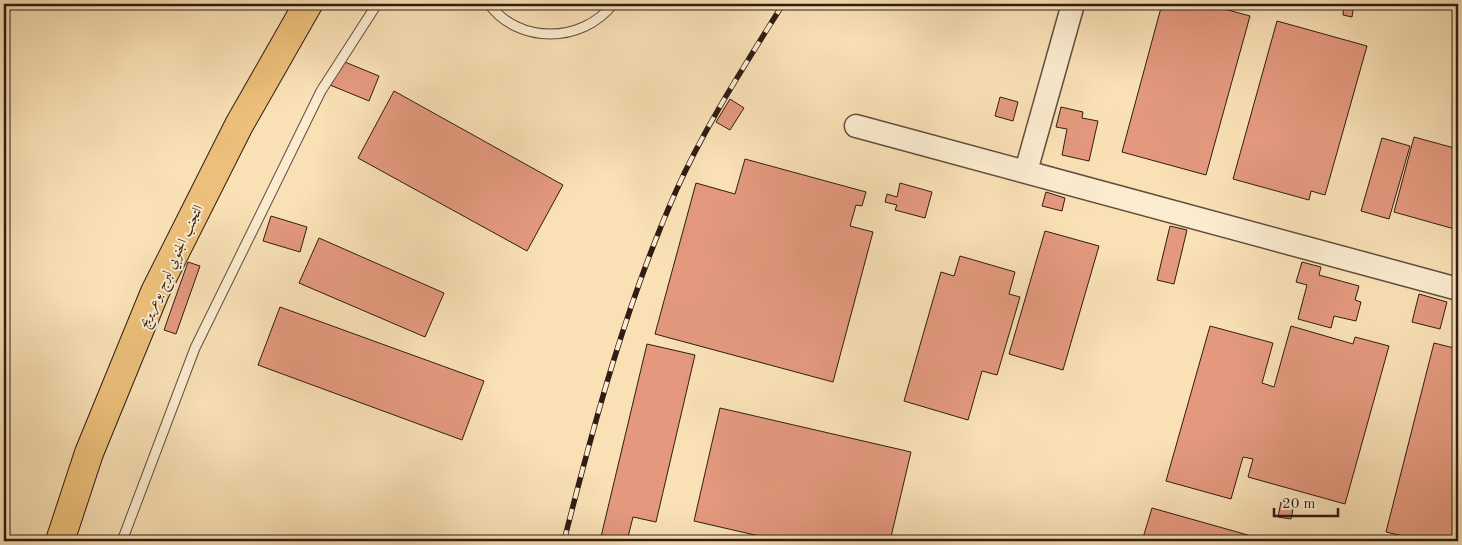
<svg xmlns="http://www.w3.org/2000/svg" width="1462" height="545" font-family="'Old Standard TT',Amiri,serif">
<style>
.building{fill:#e4997e;stroke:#2f1c14}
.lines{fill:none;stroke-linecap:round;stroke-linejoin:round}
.service-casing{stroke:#624d3c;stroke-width:11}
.tertiary-casing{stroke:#624d3c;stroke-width:25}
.trunk-casing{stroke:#2f1c14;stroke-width:30}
.service{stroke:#fbebcf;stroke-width:9}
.tertiary{stroke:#fbebcf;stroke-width:22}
.trunk{stroke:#ecc07a;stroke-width:28}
.rail-casing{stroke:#2f1c14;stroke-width:5.5}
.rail{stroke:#fbebcf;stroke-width:4;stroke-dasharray:11;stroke-linecap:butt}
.labels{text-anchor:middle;stroke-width:4;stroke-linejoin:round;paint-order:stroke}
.street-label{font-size:14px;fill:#2f1c14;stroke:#fbebcf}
</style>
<rect width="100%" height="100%" fill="#f9e0b5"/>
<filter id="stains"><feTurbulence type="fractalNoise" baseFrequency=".004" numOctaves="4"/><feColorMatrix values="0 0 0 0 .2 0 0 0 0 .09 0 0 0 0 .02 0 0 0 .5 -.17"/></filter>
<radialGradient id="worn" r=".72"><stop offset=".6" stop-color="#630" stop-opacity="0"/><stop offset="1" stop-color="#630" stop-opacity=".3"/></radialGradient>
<!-- building -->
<g class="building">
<polygon points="1162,4 1206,4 1250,16 1206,175 1122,152"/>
<polygon points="1344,4 1354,4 1352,17 1343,15"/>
<polygon points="1277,21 1367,46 1325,195 1311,191 1309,200 1233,179"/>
<polygon points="340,60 379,76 369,101 330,85"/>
<polygon points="394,91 563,185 527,251 358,158"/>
<polygon points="1000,97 1018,102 1013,121 995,116"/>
<polygon points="730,99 744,108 730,130 716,122"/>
<polygon points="1061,107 1083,112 1082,118 1098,121 1089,161 1062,155 1067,129 1056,127"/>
<polygon points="1414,137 1458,149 1458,230 1394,212"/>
<polygon points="1382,138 1410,146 1389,219 1361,211"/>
<polygon points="745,159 866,192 862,206 856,205 850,226 873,232 833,382 655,334 696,183 735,194"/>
<polygon points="900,183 932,192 925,218 895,210 897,205 885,202 887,194 897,197"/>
<polygon points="1046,192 1065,198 1062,211 1042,206"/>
<polygon points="271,216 307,227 300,252 263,241"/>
<polygon points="1170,226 1187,230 1174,284 1157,280"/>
<polygon points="1045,231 1099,246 1063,370 1009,354"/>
<polygon points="319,238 444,293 425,337 299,283"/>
<polygon points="960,256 1015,272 1009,294 1020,297 997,375 982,371 968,420 904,401 941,272 954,276"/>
<polygon points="188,262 200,266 176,334 164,330"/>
<polygon points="1302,262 1321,267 1319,275 1359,286 1355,300 1361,302 1356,321 1334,316 1331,328 1298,319 1307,285 1296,282"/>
<polygon points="1419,294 1447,302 1440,329 1412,322"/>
<polygon points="280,307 484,381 462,440 258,365"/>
<polygon points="1210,326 1273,343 1262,383 1274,387 1291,326 1353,344 1355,337 1389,346 1345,504 1248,477 1253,459 1243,457 1231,499 1166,481"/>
<polygon points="1434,343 1458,349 1458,541 1424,541 1386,532"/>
<polygon points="647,344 695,355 656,522 633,517 627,541 600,541"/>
<polygon points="720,408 911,452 890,541 781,541 694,521"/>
<polygon points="1281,502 1294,505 1291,519 1278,517"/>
<polygon points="1152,508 1269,541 1142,541"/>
</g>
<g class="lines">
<!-- service casing -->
<g class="service-casing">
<g id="service">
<path d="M489 4C518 44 582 44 613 4"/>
<polyline points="122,541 195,348 321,91 377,4"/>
</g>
</g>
<!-- tertiary casing -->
<g class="tertiary-casing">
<g id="tertiary">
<polyline points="856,126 1458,289"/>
<polyline points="1026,171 1073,4"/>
</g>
</g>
<!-- trunk casing -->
<g class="trunk-casing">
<polyline id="trunk" points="60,541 89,453 155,292 239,125 308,4"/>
</g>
<!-- service -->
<use href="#service" class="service"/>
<!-- tertiary -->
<use href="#tertiary" class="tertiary"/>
<!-- trunk -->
<use href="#trunk" class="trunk"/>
<!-- rail casing -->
<g class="rail-casing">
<path id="rail" d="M564 541C594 423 626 304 676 191 705 126 745 65 783 4"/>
</g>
<!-- rail -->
<use href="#rail" class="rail"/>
</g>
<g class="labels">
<!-- street labels -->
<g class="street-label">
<text transform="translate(170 266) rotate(-65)" y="5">التجنب الجنوبي لبرج بوعريريج</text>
</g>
</g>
<!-- margin -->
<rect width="1462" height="545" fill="none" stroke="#f9e0b5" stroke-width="20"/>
<rect x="5" y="5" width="1452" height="535" fill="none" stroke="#2f1c14" stroke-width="2.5"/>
<rect x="10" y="10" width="1442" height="525" fill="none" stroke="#2f1c14"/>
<!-- scale -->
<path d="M1274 508v8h64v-8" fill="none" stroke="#2f1c14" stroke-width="2.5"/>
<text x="1282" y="508" font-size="15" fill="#2f1c14" stroke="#fbebcf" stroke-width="4" paint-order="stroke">20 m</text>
<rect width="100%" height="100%" filter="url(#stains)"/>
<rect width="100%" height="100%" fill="url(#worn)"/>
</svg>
